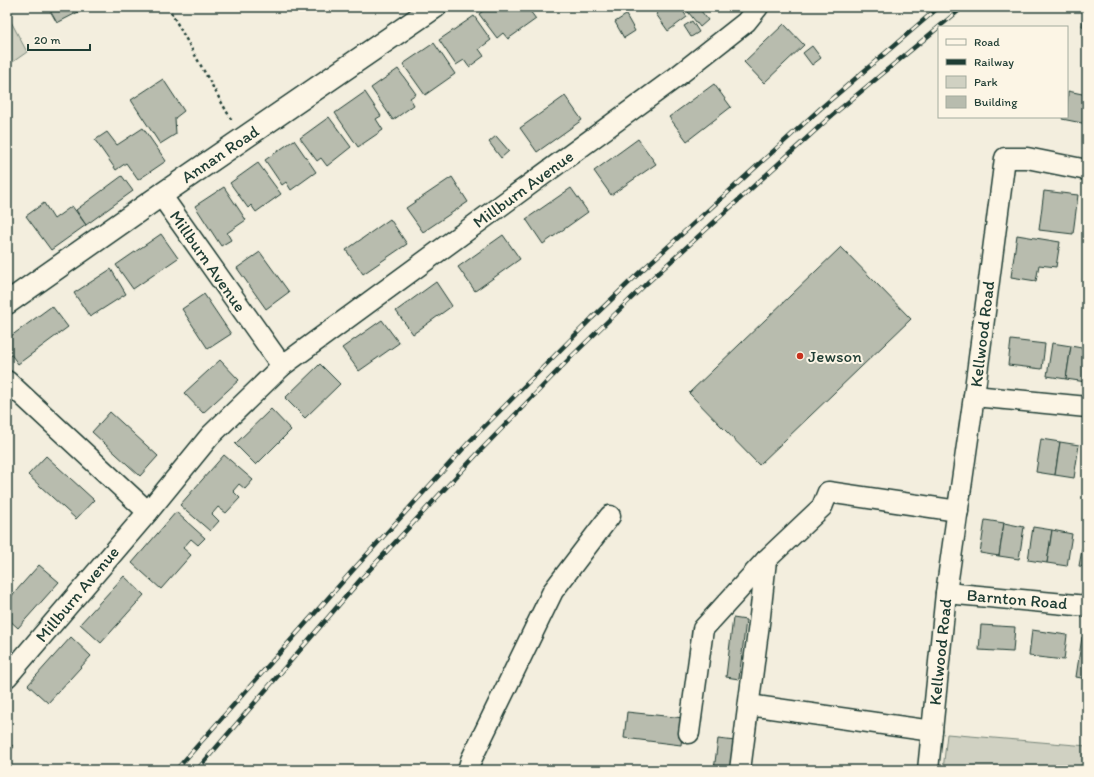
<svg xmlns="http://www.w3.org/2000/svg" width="1094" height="777" font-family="Itim,sans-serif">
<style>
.green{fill:#d0d1c2;stroke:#78877b}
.building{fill:#b8bcae;stroke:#1f3d34}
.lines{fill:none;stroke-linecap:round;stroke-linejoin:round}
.minor-casing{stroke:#1f3d34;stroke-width:23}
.major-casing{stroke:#1f3d34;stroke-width:25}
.path{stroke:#1f3d34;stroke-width:2.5;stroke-dasharray:3 3;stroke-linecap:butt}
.minor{stroke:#fcf5e5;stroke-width:20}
.major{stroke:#fcf5e5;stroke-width:22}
.rail-casing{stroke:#1f3d34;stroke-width:4.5}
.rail{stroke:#fcf5e5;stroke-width:3;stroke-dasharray:9;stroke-linecap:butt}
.poi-dot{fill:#c8321e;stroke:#fcf5e5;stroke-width:1.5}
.labels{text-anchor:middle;stroke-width:4;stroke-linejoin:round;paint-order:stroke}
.street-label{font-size:17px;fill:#1f3d34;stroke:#fcf5e5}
.poi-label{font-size:17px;fill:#1f3d34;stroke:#fcf5e5;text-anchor:start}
</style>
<rect width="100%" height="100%" fill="#f3eede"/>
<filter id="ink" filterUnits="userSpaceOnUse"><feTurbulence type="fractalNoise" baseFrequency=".025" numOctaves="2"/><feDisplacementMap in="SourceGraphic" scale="8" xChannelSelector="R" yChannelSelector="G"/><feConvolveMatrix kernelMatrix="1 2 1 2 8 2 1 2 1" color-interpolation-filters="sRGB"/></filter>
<g filter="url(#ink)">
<!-- green -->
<g class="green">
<polygon points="7,14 27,52 7,66"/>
<polygon points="947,734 1087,746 1087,770 943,770"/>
</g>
<!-- building -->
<g class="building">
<polygon points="48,7 88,7 57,23"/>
<polygon points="488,7 527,7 536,19 508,39 503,33 497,38 479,14"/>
<polygon points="664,7 680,7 687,17 668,31 656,14"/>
<polygon points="686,7 698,7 708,20 700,27 685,8"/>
<polygon points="1086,7 1087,8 1087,27 1082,26"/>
<polygon points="626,15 635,31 624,38 615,22"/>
<polygon points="474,16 491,40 479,49 484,56 469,67 464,60 456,65 439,40"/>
<polygon points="692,21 699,32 691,37 684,26"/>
<polygon points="784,24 804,45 764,83 744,62"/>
<polygon points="434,43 455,74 425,95 403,64"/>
<polygon points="812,46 821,58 812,65 803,53"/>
<polygon points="398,69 416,94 410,98 414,105 393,120 371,88"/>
<polygon points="163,79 184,111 175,118 176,134 160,144 131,100"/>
<polygon points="714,84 731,107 687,141 669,117"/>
<polygon points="1068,91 1087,95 1087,124 1062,119 1063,117 1067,117"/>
<polygon points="365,92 381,116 376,119 383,130 358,147 335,113"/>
<polygon points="565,96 582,120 537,152 520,128"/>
<polygon points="329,117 351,147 327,166 321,158 317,161 300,138"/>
<polygon points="143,128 166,161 138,180 126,163 116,170 95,140 107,132 117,145"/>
<polygon points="496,136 509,151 501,158 489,142"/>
<polygon points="638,139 656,164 611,195 594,171"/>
<polygon points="294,140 316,172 291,190 286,182 282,185 265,160"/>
<polygon points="258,163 281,194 256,212 251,205 248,208 230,183"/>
<polygon points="122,176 133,191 86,225 76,210"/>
<polygon points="452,177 468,202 423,232 406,208"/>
<polygon points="224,187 246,220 227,233 231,240 221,246 195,206"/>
<polygon points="571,188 588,212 543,244 526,219"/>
<polygon points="1044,191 1078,195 1073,234 1039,230"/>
<polygon points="44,203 54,219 72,206 86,225 51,250 26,216"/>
<polygon points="390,219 407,244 363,274 346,250"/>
<polygon points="161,234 178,258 133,289 116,265"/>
<polygon points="503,235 520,259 475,291 458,267"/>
<polygon points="1017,235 1060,242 1056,267 1039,265 1036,281 1011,277"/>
<polygon points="841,247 911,319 759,465 689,393"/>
<polygon points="260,252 289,292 266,309 237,268"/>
<polygon points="111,269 126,294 90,317 74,293"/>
<polygon points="436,282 452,306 413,334 396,311"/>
<polygon points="204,294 231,334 208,349 182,309"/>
<polygon points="52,306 68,327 18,364 7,349 7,339"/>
<polygon points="382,320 399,343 359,371 342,348"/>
<polygon points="1011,340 1045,344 1042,369 1008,365"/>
<polygon points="1052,343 1071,346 1066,379 1047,376"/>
<polygon points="1071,346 1087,349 1087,373 1086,382 1066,379"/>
<polygon points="220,360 239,380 203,413 184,393"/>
<polygon points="320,364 340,384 305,418 285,398"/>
<polygon points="271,409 291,430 256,465 235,444"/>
<polygon points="110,412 158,456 140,476 92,432"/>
<polygon points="1041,439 1060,442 1055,475 1036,472"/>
<polygon points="1060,442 1079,445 1074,478 1055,475"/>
<polygon points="224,455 253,480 245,489 239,484 233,491 240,498 226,513 218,507 212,514 219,521 210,531 180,505"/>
<polygon points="46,456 94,500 76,519 28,475"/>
<polygon points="176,512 205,538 198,545 191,539 183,548 191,555 161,589 132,563"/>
<polygon points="985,520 1004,523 999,556 980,553"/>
<polygon points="1004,523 1024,527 1019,559 999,556"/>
<polygon points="1033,527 1052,530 1047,563 1028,560"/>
<polygon points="1052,530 1072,534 1067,566 1047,563"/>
<polygon points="1085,533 1087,534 1087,567 1079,566"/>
<polygon points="39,565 59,582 18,628 7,618 7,601"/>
<polygon points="124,576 144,595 101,643 80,624"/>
<polygon points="733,618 746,620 739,679 726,677"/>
<polygon points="981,625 1015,627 1013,652 979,650"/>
<polygon points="1032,630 1067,635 1064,660 1029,656"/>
<polygon points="71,637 91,656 48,703 28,685"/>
<polygon points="1082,637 1087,638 1087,679 1076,677"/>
<polygon points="627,712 684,718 681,745 624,738"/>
<polygon points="718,739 735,741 732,770 714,770"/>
<polygon points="7,741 14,747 7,755"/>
</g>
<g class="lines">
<!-- minor casing -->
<g class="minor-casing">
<g id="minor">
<polyline points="161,195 282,366"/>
<polyline points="7,381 148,512"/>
<polyline points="974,396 1087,407"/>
<polyline points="946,593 1087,606"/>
<polyline points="7,677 148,512 210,436 282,366 675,78 746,22 758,7"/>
<polyline points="749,705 932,731"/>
<polyline points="689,733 703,629 766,560 822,507 828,492 958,511"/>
<polyline points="468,770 471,760 553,591 610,516"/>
<polyline points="740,770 760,616 766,560"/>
<polyline points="928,770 946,593 974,396 1005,158 1027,158 1087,170"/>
</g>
</g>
<!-- major casing -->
<g class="major-casing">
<polyline id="major" points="7,303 161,195 435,7"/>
</g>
<!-- path -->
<polyline class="path" points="168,7 232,121"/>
<!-- minor -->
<use href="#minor" class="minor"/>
<!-- major -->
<use href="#major" class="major"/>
<!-- rail casing -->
<g class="rail-casing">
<g id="rail">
<polyline points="176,770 353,570 471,440 592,318 639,273 821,108 939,7"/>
<polyline points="197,770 361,579 480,451 573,355 647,283 829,118 963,7"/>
</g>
</g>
<!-- rail -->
<use href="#rail" class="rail"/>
</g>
</g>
<!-- markers -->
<circle class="poi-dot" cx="800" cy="356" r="4"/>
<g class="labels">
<!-- street labels -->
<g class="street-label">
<text transform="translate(220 154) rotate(-34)" y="6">Annan Road</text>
<text transform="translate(523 189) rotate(-36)" y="6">Millburn Avenue</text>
<text transform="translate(208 261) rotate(55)" y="6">Millburn Avenue</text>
<text transform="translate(982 334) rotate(-83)" y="6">Kellwood Road</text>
<text transform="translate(77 594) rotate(-50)" y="6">Millburn Avenue</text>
<text transform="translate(1017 599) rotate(5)" y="6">Barnton Road</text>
<text transform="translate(940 652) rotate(-84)" y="6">Kellwood Road</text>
</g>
<!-- poi labels -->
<g class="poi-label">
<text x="808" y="362">Jewson</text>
</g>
</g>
<!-- margin -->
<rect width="1094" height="777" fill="none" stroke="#fcf5e5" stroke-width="24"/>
<rect x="12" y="12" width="1070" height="753" fill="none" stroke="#1f3d34" stroke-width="1.5" filter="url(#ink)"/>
<!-- legend -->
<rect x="938" y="26" width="130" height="92" fill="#fcf5e5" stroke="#a4ab9e"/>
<rect x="946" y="39" width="20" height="6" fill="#fcf5e5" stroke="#a4ab9e"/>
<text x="974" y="46" font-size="12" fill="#1f3d34">Road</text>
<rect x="946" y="59" width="20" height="6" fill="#1f3d34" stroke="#a4ab9e"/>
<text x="974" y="66" font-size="12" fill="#1f3d34">Railway</text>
<rect x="946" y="76" width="20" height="12" fill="#d0d1c2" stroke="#a4ab9e"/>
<text x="974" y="86" font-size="12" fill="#1f3d34">Park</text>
<rect x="946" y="96" width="20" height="12" fill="#b8bcae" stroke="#a4ab9e"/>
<text x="974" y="106" font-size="12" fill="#1f3d34">Building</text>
<!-- scale -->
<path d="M28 44v6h62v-6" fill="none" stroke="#1f3d34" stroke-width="2"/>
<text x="34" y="44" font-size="12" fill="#1f3d34" stroke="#fcf5e5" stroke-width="3" paint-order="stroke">20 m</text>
</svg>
